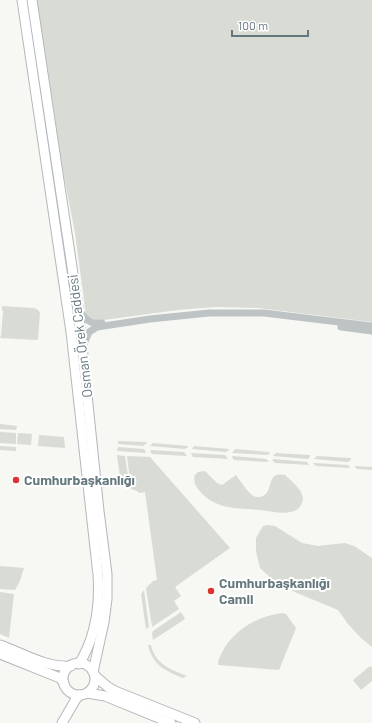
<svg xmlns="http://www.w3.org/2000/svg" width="372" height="723" font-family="Barlow,sans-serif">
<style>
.green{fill:#d8dcd4}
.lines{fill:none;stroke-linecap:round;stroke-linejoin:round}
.major-casing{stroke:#b2b8bb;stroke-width:11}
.minor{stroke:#bec4c6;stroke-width:7}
.major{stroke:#fff;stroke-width:9}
.poi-dot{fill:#da3431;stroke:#fff;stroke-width:1.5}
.labels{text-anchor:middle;stroke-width:4;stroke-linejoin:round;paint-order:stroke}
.street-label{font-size:14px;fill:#64787e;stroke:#fff}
.poi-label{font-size:14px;font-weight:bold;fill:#64787e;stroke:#fff;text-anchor:start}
</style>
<rect width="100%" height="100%" fill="#f7f7f4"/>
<!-- green -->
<g class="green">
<polygon points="37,0 372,0 372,322 258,308 216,307 178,310 96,321 86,315 75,233 63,171"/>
<polygon points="2,306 34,308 38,310 40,313 38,340 0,338 1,336 3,311 2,310"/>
<polygon points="0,424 17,426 16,430 0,429"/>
<polygon points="0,432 16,433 16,444 0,443"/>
<polygon points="18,433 32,434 31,445 17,444"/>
<polygon points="39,435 64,437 65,448 38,446"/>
<polygon points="118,441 146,442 147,443 143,446 118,444"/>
<polygon points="153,443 188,446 188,447 185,449 150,446"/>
<polygon points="0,446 16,447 16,451 0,450"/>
<polygon points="194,446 229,449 229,450 226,452 192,449"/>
<polygon points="118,447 144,449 146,453 117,451"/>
<polygon points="235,449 269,452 270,453 267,455 232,453"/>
<polygon points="151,450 184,452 187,456 152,454 150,451"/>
<polygon points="191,453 225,455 228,459 193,457"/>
<polygon points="276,453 310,455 310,456 308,459 273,456"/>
<polygon points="117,455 125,456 130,489 121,485"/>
<polygon points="127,456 150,457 230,548 175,587 181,596 174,601 179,609 152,627 146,588 153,581 157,580 145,492 139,493 137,491 131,489"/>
<polygon points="233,456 266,459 269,462 234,460 232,457"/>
<polygon points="317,456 351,458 351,460 348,462 314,459"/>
<polygon points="274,459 307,462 309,465 275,463 272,460"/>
<polygon points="315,463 348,465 350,468 316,466 313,463"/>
<polygon points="354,466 372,467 372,470 357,469"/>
<path d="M205 471 217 483 222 485 236 475C241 482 246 490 252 495 257 499 265 497 268 491 272 482 270 472 285 475 291 481 303 490 303 499 302 504 299 510 294 511 284 515 270 511 260 510 237 508 214 510 198 489 195 485 193 481 195 475L198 472Z"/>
<polygon points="268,525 275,526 302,543 318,546 345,543 354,546 372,558 372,647 361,638 348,624 338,610 297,593 274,581 260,568 256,551 256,538 263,526"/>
<polygon points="0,566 24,568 20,581 15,590 0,589"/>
<polygon points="144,590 149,627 146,629 141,594"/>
<polygon points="0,592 14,594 9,638 0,634"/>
<polygon points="181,612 185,619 153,640 152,634 153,631"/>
<path d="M283 613 286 614 296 628 279 670 218 665C218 658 222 653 225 647 239 627 259 616 283 613Z"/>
<path d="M148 645H151C155 664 170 669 187 676L183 678C166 671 152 665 148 645Z"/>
<polygon points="370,666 372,668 372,681 361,690 353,680"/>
</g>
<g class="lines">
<!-- major casing -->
<g class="major-casing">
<g id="major">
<path d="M22 0 71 332 98 575C100 606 96 637 79 664"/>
<polyline points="32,0 78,307 99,511 107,574 107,599 104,622 93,672"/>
<path d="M0 645C23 653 46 668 71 666"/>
<polyline points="0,654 60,678 64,683"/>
<circle cx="79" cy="679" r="16"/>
<polyline points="95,676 108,687 115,691 195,723"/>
<polyline points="87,693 105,696 171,723"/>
<polyline points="62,723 76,699 80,695"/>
</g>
</g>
<!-- minor -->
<g class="minor">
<path d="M79 309C85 319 90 325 102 323"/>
<polyline points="341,327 372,331"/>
<polyline points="83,346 89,332 97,327 150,319 209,313 264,313 372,326"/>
</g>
<!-- major -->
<use href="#major" class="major"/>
</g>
<!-- markers -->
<g class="poi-dot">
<circle cx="16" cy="480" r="4"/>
<circle cx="211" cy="591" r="4"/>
</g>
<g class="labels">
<!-- street labels -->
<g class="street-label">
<text transform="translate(80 336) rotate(-97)" y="5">Osman Örek Caddesi</text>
</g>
<!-- poi labels -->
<g class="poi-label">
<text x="24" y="485">Cumhurbaşkanlığı</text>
<text x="219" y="588">Cumhurbaşkanlığı<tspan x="219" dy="16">Camii</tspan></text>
</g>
</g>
<!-- scale -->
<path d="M232 30v6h76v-6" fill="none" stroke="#64787e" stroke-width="2"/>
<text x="238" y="30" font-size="12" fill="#64787e" stroke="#ffffff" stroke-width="3" paint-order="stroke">100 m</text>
</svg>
